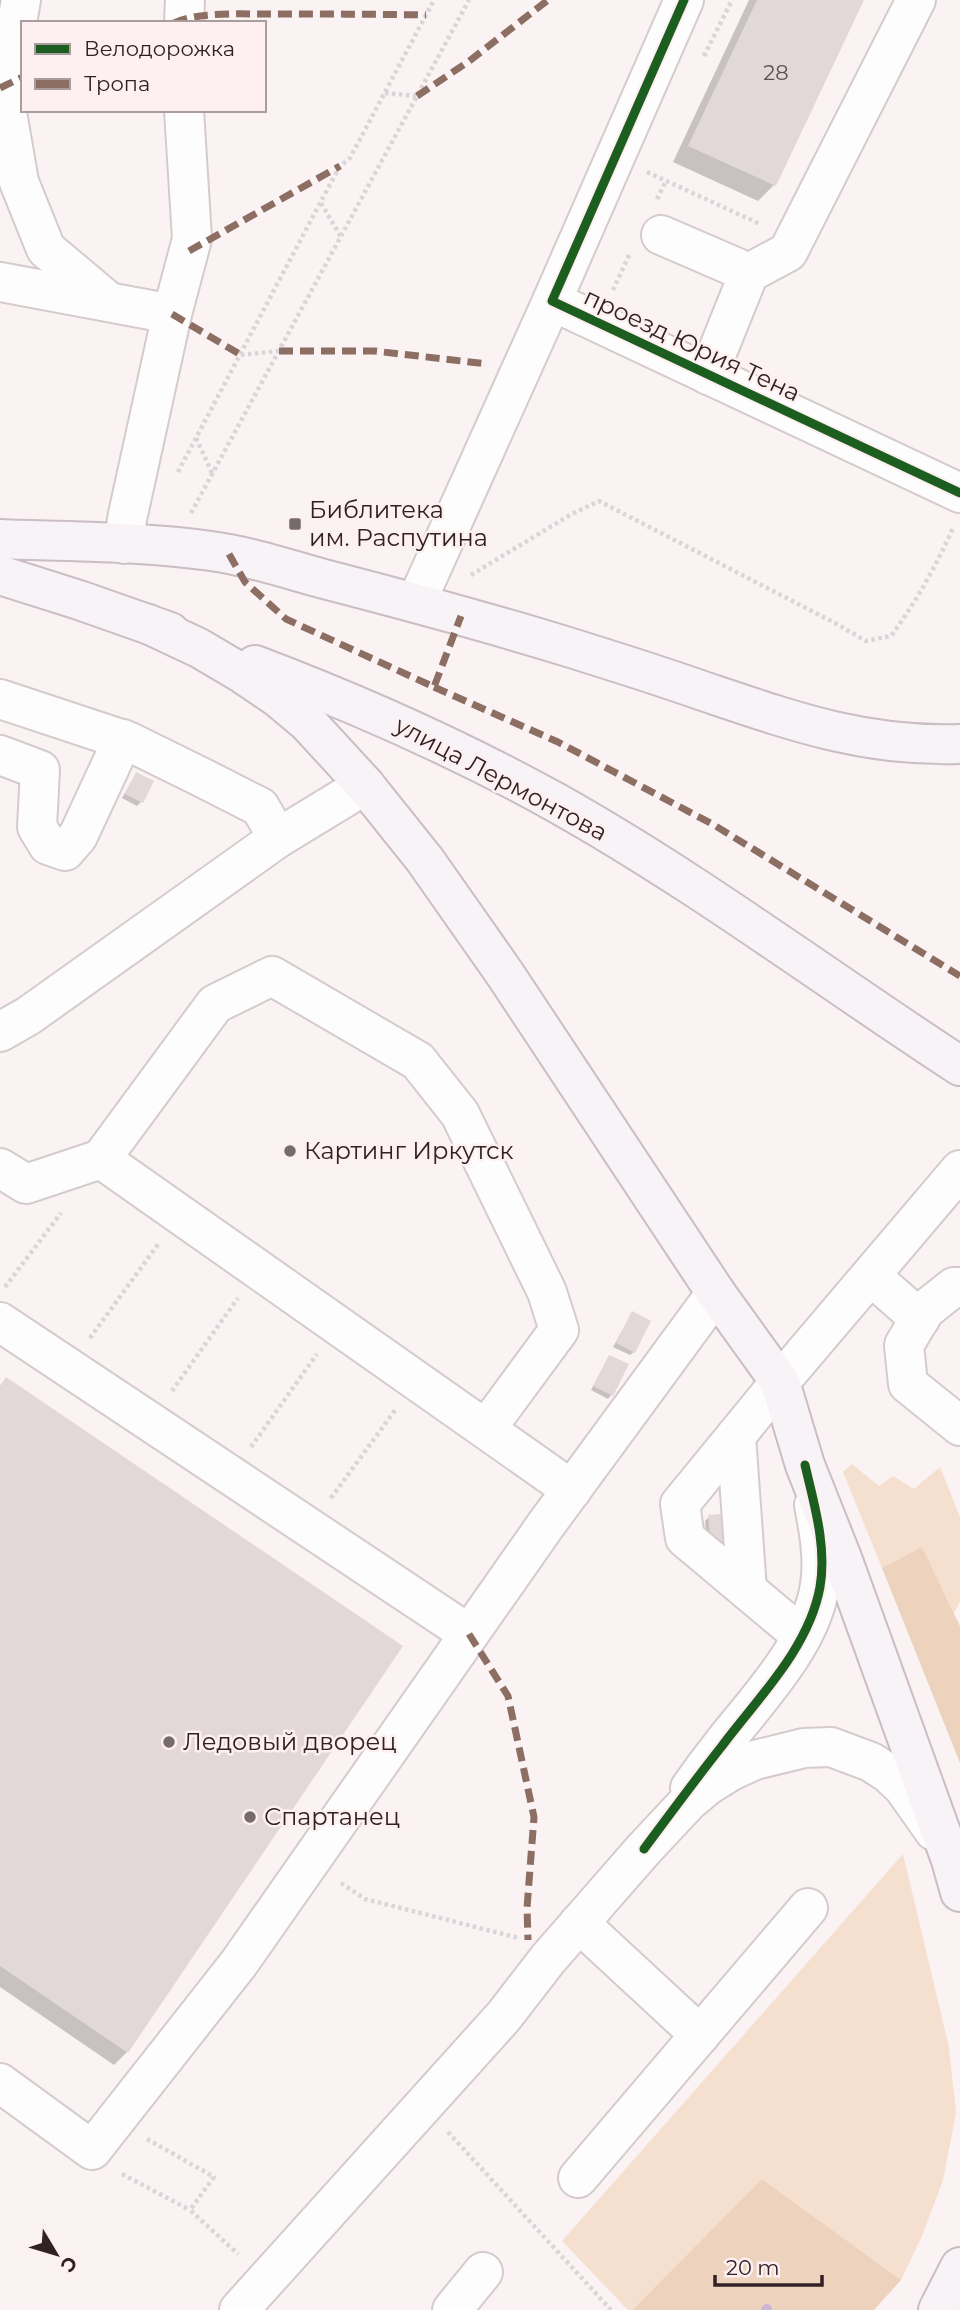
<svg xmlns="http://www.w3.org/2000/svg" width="960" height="2310" font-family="Montserrat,sans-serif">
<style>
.green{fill:#f5e0d0}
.forest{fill:#edd3be}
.shadow{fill:#0003}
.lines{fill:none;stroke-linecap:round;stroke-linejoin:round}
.stream{stroke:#cdb5d4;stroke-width:10}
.building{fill:#e3d8d8}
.minor-casing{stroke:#d5cbcc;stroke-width:42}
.major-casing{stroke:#cabdc3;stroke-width:42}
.path{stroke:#d8d6d6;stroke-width:4.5;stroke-dasharray:3.5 3.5;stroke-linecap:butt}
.minor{stroke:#fefdfd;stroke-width:38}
.major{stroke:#f8f3f6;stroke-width:38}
.quiet{stroke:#8d6e63;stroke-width:7;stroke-dasharray:14 7;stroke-linecap:butt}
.cycleway-casing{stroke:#feeff0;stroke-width:13}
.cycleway{stroke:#1b5e20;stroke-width:9}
.poi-dot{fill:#766b6c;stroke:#feeff0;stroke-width:2.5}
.labels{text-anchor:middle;stroke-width:5;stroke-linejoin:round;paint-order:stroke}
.number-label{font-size:21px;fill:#5e5253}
.street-label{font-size:24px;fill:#2f2224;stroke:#feeff0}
.poi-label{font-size:24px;fill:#2f2224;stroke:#feeff0;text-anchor:start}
</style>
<rect width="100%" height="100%" fill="#faf2f3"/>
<!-- green -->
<g class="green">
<polygon points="852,1464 879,1486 893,1476 914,1489 940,1467 960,1517 960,1601 954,1613 922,1548 882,1568 843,1472"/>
<polygon points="903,1854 949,2047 956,2113 943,2180 922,2236 901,2280 762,2179 632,2310 628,2310 562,2241"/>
</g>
<!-- forest -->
<g class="forest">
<polygon points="922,1547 960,1626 960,1763 882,1568"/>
<polygon points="762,2179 901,2280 874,2310 632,2310"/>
</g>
<!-- shadow -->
<g class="shadow">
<polygon points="749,0 862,0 774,185 758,201 673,162"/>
<polygon points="136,774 141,802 137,806 122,798"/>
<polygon points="632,1313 634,1352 630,1355 613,1347"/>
<polygon points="609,1357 611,1395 608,1399 591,1390"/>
<polygon points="6,1380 127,2052 114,2065 0,1987 0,1386"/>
<polygon points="709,1517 728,1544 707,1547 705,1521"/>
</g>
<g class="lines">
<!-- stream -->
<polyline class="stream" points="766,2310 767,2309"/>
</g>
<!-- building -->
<g class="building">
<polygon points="757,0 864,0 776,186 688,146"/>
<polygon points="136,772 154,781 143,803 125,794"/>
<polygon points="632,1311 651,1321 635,1353 616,1343"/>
<polygon points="609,1355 629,1364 613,1396 593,1386"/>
<polygon points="6,1377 403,1646 128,2053 0,1966 0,1386"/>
<polygon points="731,1513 734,1541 711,1544 708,1515"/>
</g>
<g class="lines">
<!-- minor casing -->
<g class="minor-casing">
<g id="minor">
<polyline points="21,0 4,95 19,182 46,249 109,302"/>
<polyline points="684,0 552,301 960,493"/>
<polyline points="184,23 185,0"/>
<polyline points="661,235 749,273"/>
<polyline points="0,282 172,314"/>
<polyline points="708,375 749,273 788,252 916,0"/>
<polyline points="124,544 127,519 172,314 192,239 184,110"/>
<polyline points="416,603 552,301"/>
<polyline points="0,699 130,742 203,778 260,807 278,838"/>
<polyline points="0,755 40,770 37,827 48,845 65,851 78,836 123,739"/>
<polyline points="0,1032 28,1016 278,838 365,785"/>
<polyline points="101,1159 215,1004 272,976 418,1061 460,1114 547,1292 559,1330 486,1429"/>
<polyline points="0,1168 26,1184 101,1159 572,1490"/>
<polyline points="871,1276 920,1319"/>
<polyline points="960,1287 954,1287 925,1310 904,1345 908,1384 960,1426"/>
<polyline points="0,1322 469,1634"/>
<polyline points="736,1436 747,1590"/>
<polyline points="802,1636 685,1538 680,1504 780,1382 960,1170"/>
<path d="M690 1788C701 1772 713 1756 725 1741 760 1697 812 1642 820 1585 824 1558 819 1531 814 1505"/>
<polyline points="579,1923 700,2035"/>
<polyline points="0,2083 92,2150 239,1963 545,1526 716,1293"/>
<polyline points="578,2178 808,1908"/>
<polyline points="239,2310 504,2016 548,1959 644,1849 688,1802 707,1786 731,1771 755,1760 804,1748 831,1747 871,1762 888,1773 903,1787 934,1831"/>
<polyline points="452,2310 483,2272"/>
</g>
</g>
<!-- major casing -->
<g class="major-casing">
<g id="major">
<path d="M0 539C70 542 141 541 211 551 249 556 287 569 324 579 405 600 487 622 568 647 613 661 658 675 703 691 792 721 864 747 960 744"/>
<polyline points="0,575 79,600 170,632"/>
<polyline points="148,624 199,648 243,674 277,697 308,723 365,785 425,860 505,974 716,1293 780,1382 805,1465 842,1558 951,1860 960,1892"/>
<path d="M255 665C358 704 459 749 555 802 696 881 825 978 960 1066"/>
<polyline points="938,2310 960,2267"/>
</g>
</g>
<!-- path -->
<g class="path">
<polyline points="704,56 732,0"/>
<polyline points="385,93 417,96"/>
<polyline points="647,172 760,224"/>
<polyline points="657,199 666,181"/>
<polyline points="321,203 341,237"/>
<polyline points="613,290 630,253"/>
<polyline points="241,355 278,351"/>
<polyline points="196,438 212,473"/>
<polyline points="178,472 320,203 340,166 350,158 434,0"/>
<polyline points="191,513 469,0"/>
<path d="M471 575 570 515 599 501 835 623 866 641 891 636C916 602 936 566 953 528"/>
<polyline points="5,1287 61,1213"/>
<polyline points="90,1338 159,1243"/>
<polyline points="172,1391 238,1298"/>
<polyline points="251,1447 317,1354"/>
<polyline points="331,1498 396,1409"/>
<polyline points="341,1883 365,1899 519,1938"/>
<polyline points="448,2132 611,2310"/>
<polyline points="147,2139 214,2177 190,2210 238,2254"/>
<polyline points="122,2174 190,2210"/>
</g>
<!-- minor -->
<use href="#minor" class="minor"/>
<!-- major -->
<use href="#major" class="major"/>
<!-- quiet -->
<g class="quiet">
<path d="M174 23C198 12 238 14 264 14 318 14 372 14 426 15"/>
<polyline points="0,88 23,77"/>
<polyline points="417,96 468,62 548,0"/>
<polyline points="189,251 340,166"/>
<polyline points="172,314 241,355"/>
<polyline points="279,351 374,351 488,364"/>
<polyline points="229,554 245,582 286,619 434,687 461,616"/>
<polyline points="434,687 558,742 714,825 960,976"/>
<polyline points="469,1634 508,1696 534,1817 527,1908 528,1940"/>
</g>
<!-- cycleway casing -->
<g class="cycleway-casing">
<g id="cycleway">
<polyline points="684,0 552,301 960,493"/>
<path d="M644 1849C670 1814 695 1780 722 1746 758 1698 809 1648 820 1587 827 1546 814 1504 805 1465"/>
</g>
</g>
<!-- cycleway -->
<use href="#cycleway" class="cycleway"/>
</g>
<!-- markers -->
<g class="poi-dot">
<rect x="288" y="517" width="14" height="14" rx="3.5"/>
<circle cx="290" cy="1151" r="7"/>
<circle cx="169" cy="1742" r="7"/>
<circle cx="250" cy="1817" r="7"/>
</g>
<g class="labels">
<!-- number labels -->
<g class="number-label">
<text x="776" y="80">28</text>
</g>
<!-- street labels -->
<g class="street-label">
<text transform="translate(692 345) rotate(25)" y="8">проезд Юрия Тена</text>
<text transform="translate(501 779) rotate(28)" y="8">улица Лермонтова</text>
</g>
<!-- poi labels -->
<g class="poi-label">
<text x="309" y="518">Библитека<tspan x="309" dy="28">им. Распутина</tspan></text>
<text x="304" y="1159">Картинг Иркутск</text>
<text x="183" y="1750">Ледовый дворец</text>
<text x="264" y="1825">Спартанец</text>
</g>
</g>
<!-- legend -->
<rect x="21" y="21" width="245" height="91" fill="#feeff0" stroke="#ab9d9e" stroke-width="2"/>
<rect x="35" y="44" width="35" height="10" fill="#1b5e20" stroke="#ab9d9e" stroke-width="2"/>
<text x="84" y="56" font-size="21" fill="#2f2224">Велодорожка</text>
<rect x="35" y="79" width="35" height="10" fill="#8d6e63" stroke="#ab9d9e" stroke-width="2"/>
<text x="84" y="91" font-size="21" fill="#2f2224">Тропа</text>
<!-- north arrow -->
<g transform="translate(56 2254) rotate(128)" stroke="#feeff0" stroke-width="5" paint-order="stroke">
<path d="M0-5L12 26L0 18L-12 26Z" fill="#2f2224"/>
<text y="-10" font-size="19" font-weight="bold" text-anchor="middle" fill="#2f2224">С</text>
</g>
<!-- scale -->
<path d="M715 2275v10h107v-10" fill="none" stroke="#2f2224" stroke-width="3.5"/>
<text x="726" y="2275" font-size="21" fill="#2f2224" stroke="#feeff0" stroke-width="5" paint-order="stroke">20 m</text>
</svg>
